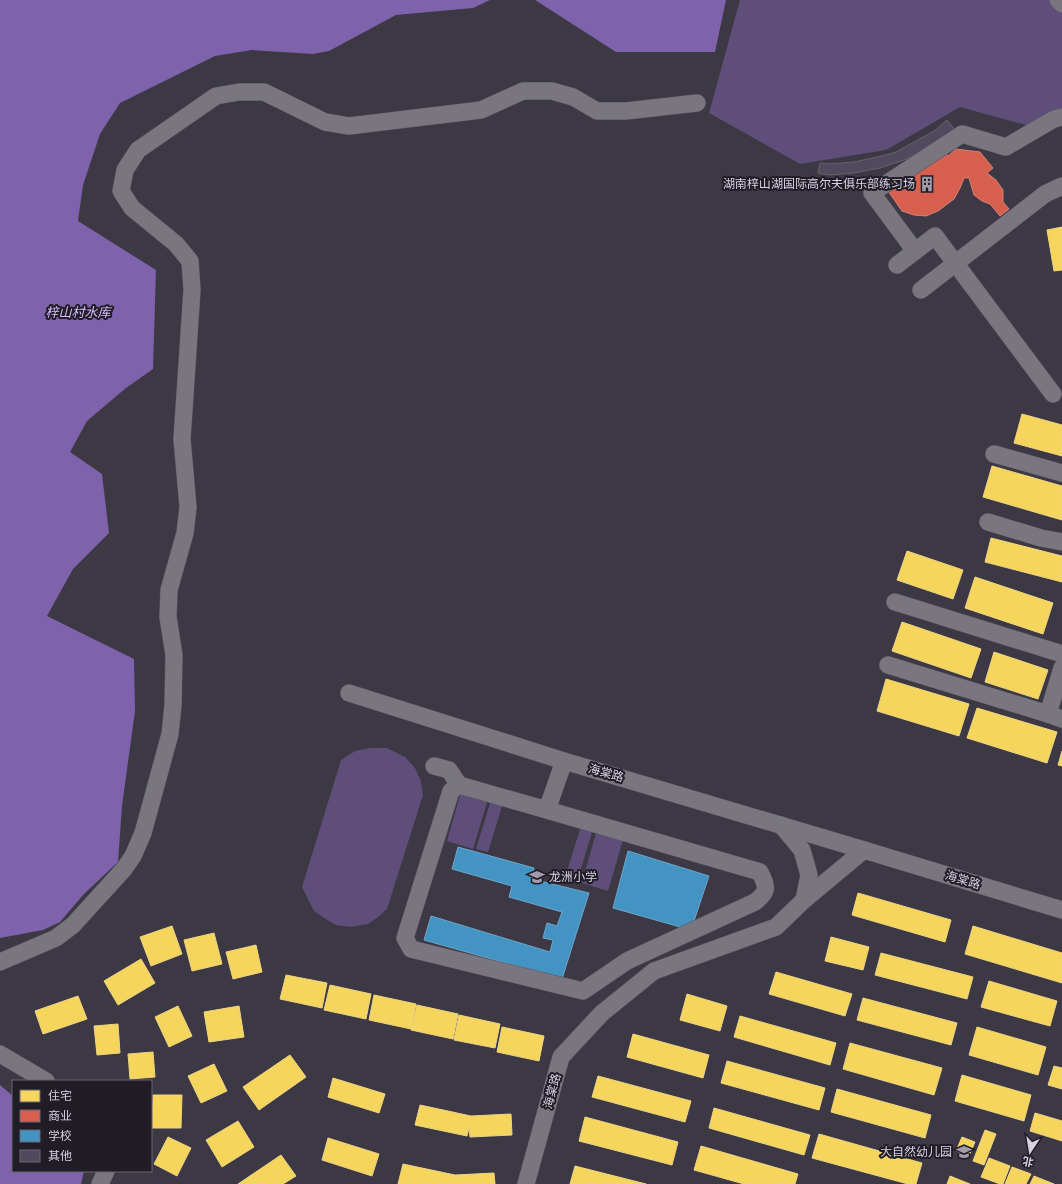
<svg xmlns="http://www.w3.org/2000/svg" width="1062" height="1184" font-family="'Libre Baskerville','Noto Sans SC',serif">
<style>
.green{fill:#5f4e79}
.water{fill:#7e62ab}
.homes{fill:#f6d55c;stroke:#edd484}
.shops{fill:#d6604d;stroke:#d68279}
.schools{fill:#4393c3;stroke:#6fa6cc}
.building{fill:#514a5e;stroke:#65626c}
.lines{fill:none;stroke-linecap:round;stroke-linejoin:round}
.minor-casing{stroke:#57545e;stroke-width:18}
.minor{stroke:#797680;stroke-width:17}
.labels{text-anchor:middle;stroke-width:4;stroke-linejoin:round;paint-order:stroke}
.poi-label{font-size:12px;fill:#d7d2e0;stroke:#211d27;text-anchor:end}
.street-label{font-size:12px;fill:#d7d2e0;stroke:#211d27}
.water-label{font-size:13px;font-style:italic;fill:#d5befe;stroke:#211d27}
</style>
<rect width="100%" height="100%" fill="#3c3844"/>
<!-- green -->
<g class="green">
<polygon points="740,0 1062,0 1062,125 1033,127 960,107 886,150 800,164 709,113"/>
<polygon points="370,748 387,748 405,757 415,768 421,781 423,795 387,909 378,917 368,924 351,927 336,925 324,918 314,911 302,887 341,760 355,751"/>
<polygon points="461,792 488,799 473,849 447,841"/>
<polygon points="491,800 503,803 488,852 476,849"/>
<polygon points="580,829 592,832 577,882 565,878"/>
<polygon points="596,833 623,840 608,891 582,883"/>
</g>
<!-- water -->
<g class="water">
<polygon points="0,0 490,0 473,8 396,15 329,51 313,54 252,50 215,56 120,103 100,134 83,185 78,221 156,270 153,369 126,388 87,421 70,452 102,474 109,533 73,569 47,616 134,659 135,711 122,806 118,862 84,894 60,922 43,930 0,938"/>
<polygon points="535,0 726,0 715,52 616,52"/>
<polygon points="0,1085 13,1096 13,1171 84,1171 81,1184 0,1184"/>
</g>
<!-- homes -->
<g class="homes">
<polygon points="1062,227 1062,270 1054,271 1047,230"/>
<polygon points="1022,414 1062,425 1062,456 1014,443"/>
<polygon points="992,466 1062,486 1062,520 983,497"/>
<polygon points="991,538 1062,556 1062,582 985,562"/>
<polygon points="907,551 963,570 953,599 897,580"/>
<polygon points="975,577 1053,603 1043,634 965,608"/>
<polygon points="902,622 981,649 971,678 892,651"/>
<polygon points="994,652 1048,670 1038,699 985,682"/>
<polygon points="886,679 969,704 959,736 877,711"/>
<polygon points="977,708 1057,732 1047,763 967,738"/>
<polygon points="1062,751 1062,766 1058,765"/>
<polygon points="858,893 951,920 945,942 852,915"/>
<polygon points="172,926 182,954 151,966 140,937"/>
<polygon points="973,926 1062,953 1062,983 965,954"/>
<polygon points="214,933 222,964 192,971 184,940"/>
<polygon points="831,937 869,947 863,970 825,961"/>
<polygon points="256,945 262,972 233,979 226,952"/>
<polygon points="881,953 973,977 967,999 875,975"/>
<polygon points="141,959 155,983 118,1005 104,981"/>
<polygon points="776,972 852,994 845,1016 769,994"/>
<polygon points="286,975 327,983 322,1008 280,999"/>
<polygon points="989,981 1057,1001 1050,1026 981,1007"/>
<polygon points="330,985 371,994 366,1019 324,1010"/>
<polygon points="687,994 727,1006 720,1031 680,1020"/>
<polygon points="374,995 416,1004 411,1029 369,1020"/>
<polygon points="78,996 87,1019 43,1034 35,1011"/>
<polygon points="863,998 957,1023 951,1045 857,1020"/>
<polygon points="417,1005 458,1014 453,1039 411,1030"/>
<polygon points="178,1006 192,1036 169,1047 155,1017"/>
<polygon points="239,1006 244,1037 209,1042 204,1012"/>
<polygon points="459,1015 500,1024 495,1048 454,1040"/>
<polygon points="740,1016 836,1043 830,1065 734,1037"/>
<polygon points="118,1024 120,1053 97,1055 94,1026"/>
<polygon points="502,1027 544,1036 539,1061 497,1052"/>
<polygon points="977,1027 1046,1047 1038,1075 969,1055"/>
<polygon points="633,1034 709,1055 703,1078 627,1057"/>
<polygon points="850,1043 942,1068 934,1095 843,1069"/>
<polygon points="153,1052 155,1077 130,1079 128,1054"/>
<polygon points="290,1055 306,1077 259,1110 243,1087"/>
<polygon points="727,1061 825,1088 819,1110 721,1083"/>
<polygon points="214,1064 227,1091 201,1103 188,1076"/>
<polygon points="1054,1066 1062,1068 1062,1089 1048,1085"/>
<polygon points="962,1075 1031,1095 1024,1121 955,1101"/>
<polygon points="598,1076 691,1101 685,1122 592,1097"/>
<polygon points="333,1078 385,1094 379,1113 328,1097"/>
<polygon points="837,1089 931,1115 925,1138 831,1112"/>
<polygon points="153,1095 182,1095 181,1128 152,1128"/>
<polygon points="420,1105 471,1116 511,1114 512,1135 470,1137 469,1128 467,1136 415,1125"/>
<polygon points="714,1108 810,1135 804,1155 709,1128"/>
<polygon points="1035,1113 1062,1121 1062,1141 1030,1131"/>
<polygon points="585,1117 678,1142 672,1165 579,1141"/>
<polygon points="238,1121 254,1147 222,1167 206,1140"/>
<polygon points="985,1130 996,1134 984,1165 973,1161"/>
<polygon points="819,1134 922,1163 916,1184 908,1184 812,1158"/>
<polygon points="168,1137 191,1148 177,1176 154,1164"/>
<polygon points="962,1137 975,1142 969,1156 956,1151"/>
<polygon points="328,1138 379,1154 372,1176 322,1160"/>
<polygon points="701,1146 798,1174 795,1184 744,1184 694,1170"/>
<polygon points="281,1155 296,1176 283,1184 238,1184"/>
<polygon points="989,1158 1010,1166 1003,1184 1000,1184 981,1177"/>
<polygon points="403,1164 455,1175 494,1173 495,1184 398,1184"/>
<polygon points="575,1166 646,1184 570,1184"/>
<polygon points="1012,1167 1031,1174 1026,1184 1005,1184"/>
<polygon points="950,1176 970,1184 947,1184"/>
<polygon points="1034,1176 1054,1184 1030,1184"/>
</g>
<!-- shops -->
<polygon class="shops" points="956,149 980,152 993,168 987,173 996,180 1003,190 1003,202 1009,209 1000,216 990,204 982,201 974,195 969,178 964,178 960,188 954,199 938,211 926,216 914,215 902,211 886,188 944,151 948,156"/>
<!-- schools -->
<g class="schools">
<polygon points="458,847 534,868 532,879 589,893 562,979 424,940 431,916 550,952 553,940 543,938 547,923 557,926 562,912 509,897 512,886 452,869"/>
<polygon points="628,851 709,876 691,930 613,908"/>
</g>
<!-- building -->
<polygon class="building" points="947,120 955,130 907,159 880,168 854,173 829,175 818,173 820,163 829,164 854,162 882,156 896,152 934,131"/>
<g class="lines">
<!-- minor casing -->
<g class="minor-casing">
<g id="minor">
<polyline points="1058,0 1062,4"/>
<polyline points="915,251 872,193 962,134 1006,147 1054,119 1062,117"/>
<polyline points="897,265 935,236 1053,394"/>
<polyline points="921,290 1045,194 1062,186"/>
<polyline points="994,454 1062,473"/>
<polyline points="988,522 1041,538 1062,542"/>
<polyline points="895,602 1062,654"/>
<polyline points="888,665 1048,714"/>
<polyline points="1062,668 1048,714 1062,719"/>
<polyline points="349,693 564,761 864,850"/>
<polyline points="434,766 449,770 459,785"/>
<path d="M547 810 760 872C767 887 769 891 755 902L627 961 583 991 411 949 405 938 451 791 459 785 547 810 564 761"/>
<polyline points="781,825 802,850 809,875 804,900"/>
<polyline points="0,962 56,938 73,925 124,869 133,856 143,833 170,734 173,705 174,655 168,617 169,590 185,533 188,507 182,439 192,290 190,261 176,244 132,208 121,191 125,170 138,150 216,96 239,92 264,92 325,122 349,126 481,110 523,91 552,91 573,97 597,111 626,111 697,103"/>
<polyline points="0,1054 46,1081"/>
<polyline points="100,1184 106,1171"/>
<polyline points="526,1184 561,1057 602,1013 654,971 776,927 804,900 864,850 1062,910"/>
</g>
</g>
<!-- minor -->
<use href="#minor" class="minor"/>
</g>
<!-- icons -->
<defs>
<g id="building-bare" transform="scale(1.2)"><path d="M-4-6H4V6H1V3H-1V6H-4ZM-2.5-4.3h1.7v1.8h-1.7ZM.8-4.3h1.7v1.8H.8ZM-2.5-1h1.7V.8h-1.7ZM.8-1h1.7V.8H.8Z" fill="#a19ca9" stroke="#211d27" stroke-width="2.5" paint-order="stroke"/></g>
<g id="school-bare" transform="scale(1.2)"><path d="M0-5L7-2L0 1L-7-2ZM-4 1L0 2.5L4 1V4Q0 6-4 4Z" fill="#a19ca9" stroke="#211d27" stroke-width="2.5" paint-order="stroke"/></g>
</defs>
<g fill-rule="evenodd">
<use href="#building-bare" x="927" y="184"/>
<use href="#school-bare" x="537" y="877"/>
<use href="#school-bare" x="964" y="1152"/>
</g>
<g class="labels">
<!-- poi labels -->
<g class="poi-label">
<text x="915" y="188">湖南梓山湖国际高尔夫俱乐部练习场</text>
<text x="549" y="881" text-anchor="start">龙洲小学</text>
<text x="952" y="1156">大自然幼儿园</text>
</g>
<!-- street labels -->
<g class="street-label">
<text transform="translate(606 773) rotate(16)" y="4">海棠路</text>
<text transform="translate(963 880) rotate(17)" y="4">海棠路</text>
<text transform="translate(552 1091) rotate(-75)" y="4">海棠路</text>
</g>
<!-- water labels -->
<g class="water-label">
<text x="78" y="317">梓山村水库</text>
</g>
</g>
<!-- legend -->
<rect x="12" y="1080" width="140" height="92" fill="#211d27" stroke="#6a6571"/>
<rect x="20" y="1090" width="20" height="12" fill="#f6d55c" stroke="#6a6571"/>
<text x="48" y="1100" font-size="12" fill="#d7d2e0">住宅</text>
<rect x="20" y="1110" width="20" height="12" fill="#d6604d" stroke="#6a6571"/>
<text x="48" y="1120" font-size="12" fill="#d7d2e0">商业</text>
<rect x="20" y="1130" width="20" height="12" fill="#4393c3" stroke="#6a6571"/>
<text x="48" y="1140" font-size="12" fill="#d7d2e0">学校</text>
<rect x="20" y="1150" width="20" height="12" fill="#514a5e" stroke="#6a6571"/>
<text x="48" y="1160" font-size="12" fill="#d7d2e0">其他</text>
<!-- north arrow -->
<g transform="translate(1030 1152) rotate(192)" stroke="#211d27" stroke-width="3" paint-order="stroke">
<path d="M0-3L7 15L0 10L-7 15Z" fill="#d7d2e0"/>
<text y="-6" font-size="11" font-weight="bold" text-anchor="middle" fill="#d7d2e0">北</text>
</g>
</svg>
